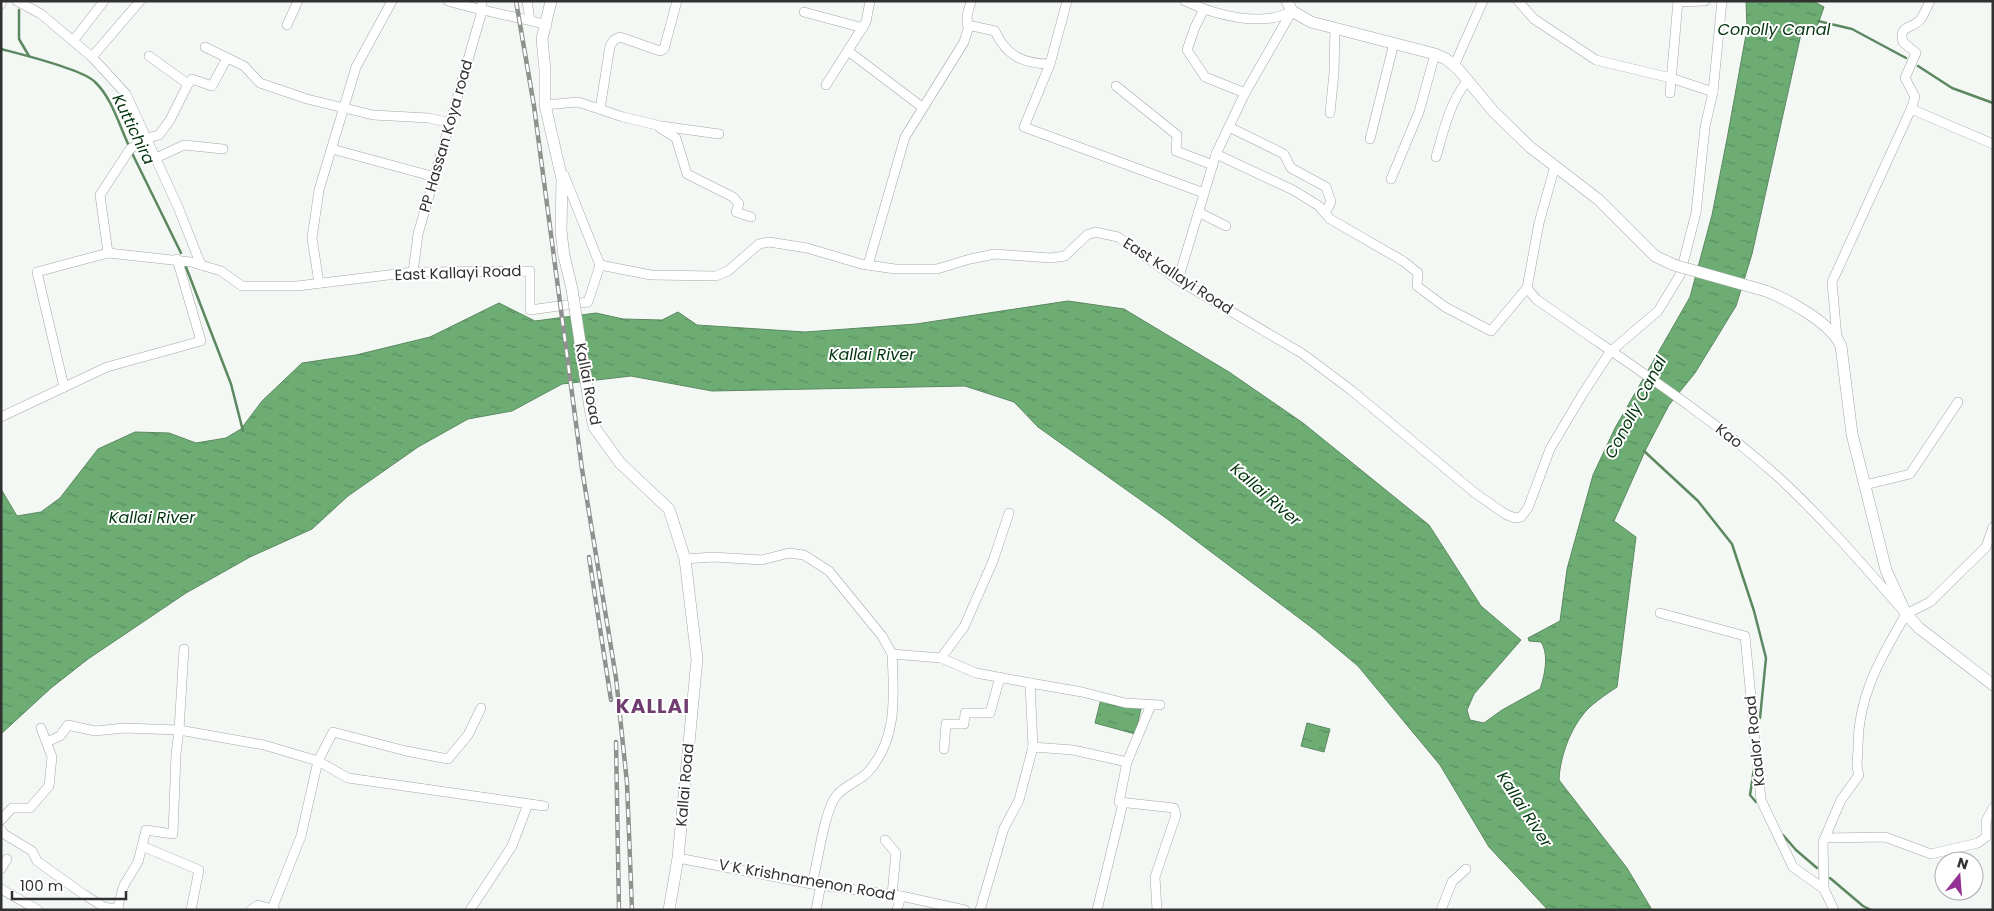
<svg xmlns="http://www.w3.org/2000/svg" width="1994" height="911" font-family="Poppins,sans-serif">
<style>
.water{fill:url(#water-ripples);stroke:#5b8860}
.lines{fill:none;stroke-linecap:round;stroke-linejoin:round}
.stream{stroke:#5b8860;stroke-width:2.5}
.minor-casing{stroke:#a4a8a4;stroke-width:10}
.major-casing{stroke:#a4a8a4;stroke-width:12}
.minor{stroke:#fff;stroke-width:9}
.major{stroke:#fff;stroke-width:11}
.rail-casing{stroke:#8e918e;stroke-width:4.5}
.rail{stroke:#fff;stroke-width:2.5;stroke-dasharray:8;stroke-linecap:butt}
.major-bridge-casing{stroke:#a4a8a4;stroke-width:12;stroke-linecap:butt}
.major-bridge{stroke:#fff;stroke-width:11}
.labels{text-anchor:middle;stroke-width:4;stroke-linejoin:round;paint-order:stroke}
.street-label{font-size:15px;fill:#303130;stroke:#fff}
.water-label{font-size:16px;font-style:italic;fill:#02340e;stroke:#fff}
.district-label{font-size:20px;font-weight:bold;letter-spacing:1px;fill:#6f3d6f;stroke:#fff}
</style>
<defs>
<pattern id="water-ripples" width="26" height="14" patternUnits="userSpaceOnUse" patternTransform="scale(1.25)"><rect width="26" height="14" fill="#6dad74"/><path d="M2 4q2-2 4 0t4 0M15 11q2-2 4 0t4 0" fill="none" stroke="#5a8d60"/></pattern>
</defs>
<rect width="100%" height="100%" fill="#f4f8f4"/>
<!-- water -->
<g class="water">
<path d="M1746 1H1813L1824 7 1817 27 1803 25 1752 254 1736 306 1695 373 1669 405 1646 449 1614 521 1636 537 1617 687C1608 693 1599 699 1591 706 1572 723 1560 755 1559 780L1627 868 1652 910H1548L1489 847 1440 765 1358 666 1315 630 1166 518 1038 427 1014 402 965 386 712 391 631 376 562 384 512 411 468 419 418 447 348 496 312 529 250 557 186 593 88 659 51 688 1 734V489L17 516 41 512 60 498 98 449 135 432 169 433 196 443 226 438 241 429 262 401 302 363 356 355 430 337 499 303 535 321 596 313 623 319 662 320 678 312 697 325 805 332 916 324 1068 301 1124 309 1229 372 1303 423 1429 525 1481 606 1521 640 1474 694 1467 710 1470 720 1484 723 1502 710 1540 689C1545 675 1549 654 1541 642L1529 641 1528 638 1560 621 1567 569 1593 475 1615 428 1690 297 1712 215 1727 139 1747 29Z"/>
<polygon points="1101,699 1141,709 1135,734 1095,723"/>
<polygon points="1307,723 1330,729 1324,752 1301,746"/>
</g>
<g class="lines">
<!-- stream -->
<g class="stream">
<polyline points="19,10 19,39 29,56"/>
<polyline points="1818,21 1852,29 1906,58"/>
<path d="M1 49C20 54 83 69 95 82 112 98 119 125 129 146"/>
<polyline points="1918,66 1952,88 1993,103"/>
<polyline points="131,151 181,253"/>
<polyline points="186,267 231,384 243,431"/>
<polyline points="1644,451 1698,501 1732,544 1754,611 1766,658 1760,718"/>
<polyline points="1754,769 1750,795 1756,802"/>
<polyline points="1783,835 1796,850 1817,868"/>
<polyline points="1830,878 1863,906 1871,910"/>
</g>
<!-- minor casing -->
<g class="minor-casing">
<g id="minor">
<polyline points="17,1 41,14 92,57 126,94 178,207 201,265"/>
<path d="M448 1C481 11 514 16 547 25"/>
<polyline points="527,1 530,20"/>
<path d="M1185 1C1215 15 1262 28 1292 11"/>
<polyline points="1518,1 1534,19 1596,60 1671,78 1713,92"/>
<polyline points="1678,2 1705,1"/>
<polyline points="1,4 2,1"/>
<polyline points="1204,9 1195,27 1187,50 1205,77 1245,93"/>
<polyline points="804,12 863,28"/>
<polyline points="287,25 298,1"/>
<path d="M968 25 995 31C1006 56 1024 64 1050 64L1067 1"/>
<polyline points="73,41 104,1"/>
<polyline points="205,47 244,66 260,83 307,99 373,115 429,118 450,123"/>
<polyline points="848,51 922,107"/>
<polyline points="92,57 140,1"/>
<polyline points="1050,64 1024,127 1204,193"/>
<polyline points="1454,66 1483,1"/>
<polyline points="188,84 192,79 212,86 227,58"/>
<polyline points="826,85 866,22 870,1"/>
<polyline points="1116,86 1177,135 1176,151 1213,165"/>
<polyline points="1670,93 1678,1"/>
<polyline points="545,105 578,102 623,117 661,126 719,134"/>
<polyline points="600,109 610,46 614,40 620,37 660,51 664,49 677,1"/>
<polyline points="1911,109 1993,144"/>
<polyline points="1330,113 1334,73 1335,28"/>
<polyline points="1229,127 1284,154 1291,168 1326,187 1331,202 1325,213"/>
<polyline points="660,128 676,138 687,174 733,197 739,204 736,212 751,217"/>
<polyline points="1370,139 1394,43"/>
<polyline points="332,149 435,177"/>
<polyline points="1216,154 1293,190 1319,206 1330,219 1403,261 1418,273 1417,286 1445,307 1491,331 1527,288"/>
<path d="M1436 157C1444 130 1449 104 1467 81"/>
<polyline points="156,158 184,145 223,149"/>
<path d="M1555 166 1539 223 1527 288 1536 299C1618 357 1702 409 1777 476 1823 518 1865 567 1906 614L1930 602 1986 547 1993 527"/>
<polyline points="564,175 600,265"/>
<polyline points="1391,179 1419,112 1435,54"/>
<polyline points="1198,212 1226,226"/>
<polyline points="108,253 100,195 130,149 147,138 159,135 170,120 188,84 149,56"/>
<polyline points="600,265 651,275 716,276 728,271 759,244 769,242 807,248 861,264 895,269 937,269 970,259 995,254 1051,258 1065,256 1087,235 1095,232 1118,237 1178,280 1303,354 1351,390 1475,493 1505,514 1515,518 1521,517 1528,508 1550,449 1582,395 1610,352 1658,311 1680,275 1696,213 1705,127 1713,92 1722,1"/>
<polyline points="868,265 905,137 964,42 968,29 967,16 971,1"/>
<polyline points="413,272 418,234 482,11 482,1"/>
<polyline points="1178,280 1216,154 1245,93 1292,11"/>
<polyline points="319,283 312,238 319,190 356,67 392,1"/>
<path d="M1837 338 1832 282 1911 109 1915 97 1905 78 1916 53 1903 42C1898 25 1912 29 1920 20 1924 15 1927 7 1930 1"/>
<polyline points="64,387 37,272 108,253 191,262 221,271 242,286 297,286 413,272 530,271 530,310 588,302 600,265"/>
<polyline points="1,417 107,367 201,341 177,259"/>
<polyline points="1865,485 1910,474 1958,402"/>
<polyline points="685,559 713,557 762,560 789,553 804,555 829,571 882,636 892,654 941,658 976,673 1030,683 1033,747 1073,750 1127,762 1119,802 1174,808 1176,815 1155,877 1157,910"/>
<polyline points="1660,613 1745,636 1761,800 1793,867 1824,889 1834,910"/>
<polyline points="941,658 964,627 993,561 1009,513"/>
<polyline points="1030,683 1082,692 1125,703 1160,705"/>
<polyline points="47,742 60,736 68,725 95,731 124,728 179,730 184,649"/>
<polyline points="944,749 946,724 964,724 965,713 990,713 1000,677"/>
<polyline points="1127,762 1151,705"/>
<polyline points="1,820 12,808 30,808 49,786 52,757 41,728"/>
<polyline points="1,830 4,834 32,851 37,861 83,894 104,907 119,910"/>
<polyline points="1825,838 1885,837 1931,854 1978,843 1986,837 1986,821 1993,808"/>
<polyline points="885,840 896,853 892,895"/>
<polyline points="142,846 199,870 191,910"/>
<polyline points="678,858 812,884 901,896 965,910"/>
<polyline points="1,869 7,859"/>
<path d="M812 884C818 862 824 810 837 795 845 785 860 781 868 772 898 739 894 695 892 654"/>
<polyline points="1,889 38,910"/>
<path d="M1824 889 1823 842 1841 800 1859 775C1855 765 1858 759 1858 749 1857 697 1881 657 1906 614"/>
<polyline points="272,909 301,836 318,761 348,778 544,806"/>
<polyline points="117,910 124,885 138,862 146,830 173,834 176,754 179,730 264,745 318,761 333,732 406,751 448,759 468,735 481,708"/>
<polyline points="251,910 258,905 275,910"/>
<polyline points="470,910 512,846 528,804"/>
<polyline points="816,910 821,884"/>
<polyline points="897,910 901,896"/>
<polyline points="980,910 1004,828 1019,800 1033,747"/>
<polyline points="1097,910 1123,803"/>
<polyline points="1441,910 1452,882 1466,869"/>
</g>
</g>
<!-- major casing -->
<g class="major-casing">
<g id="major">
<polyline points="551,1 542,39 545,70 545,105 562,179 561,231 564,256 572,289"/>
<polyline points="1287,1 1292,11 1311,22 1435,54 1446,59 1458,69 1493,111 1530,147 1599,200 1655,256 1674,265"/>
<path d="M1766 291C1789 300 1831 323 1841 346L1852 434 1886 570 1906 614 1919 628 1993 685"/>
<polyline points="590,408 594,427 620,463 669,509 685,559 697,659 678,858 669,910"/>
</g>
</g>
<!-- minor -->
<use href="#minor" class="minor"/>
<!-- major -->
<use href="#major" class="major"/>
<!-- rail casing -->
<g class="rail-casing">
<g id="rail">
<polyline points="516,1 534,106 582,469 616,678 627,783 632,910"/>
<polyline points="589,557 611,700"/>
<polyline points="616,742 619,910"/>
</g>
</g>
<!-- rail -->
<use href="#rail" class="rail"/>
<!-- major-bridge casing -->
<g class="major-bridge-casing">
<g id="major-bridge">
<polyline points="1674,265 1766,291"/>
<polyline points="572,289 590,408"/>
</g>
</g>
<!-- major-bridge -->
<use href="#major-bridge" class="major-bridge"/>
</g>
<g class="labels">
<!-- street labels -->
<g class="street-label">
<text transform="translate(446 136) rotate(-74)" y="5">PP Hassan Koya road</text>
<text transform="translate(458 273) rotate(-2)" y="5">East Kallayi Road</text>
<text transform="translate(1178 276) rotate(33)" y="5">East Kallayi Road</text>
<text transform="translate(588 384) rotate(79)" y="5">Kallai Road</text>
<text transform="translate(1729 436) rotate(38)" y="5">Kao</text>
<text transform="translate(1755 741) rotate(-96)" y="5">Kaalor Road</text>
<text transform="translate(685 785) rotate(-85)" y="5">Kallai Road</text>
<text transform="translate(807 880) rotate(10)" y="5">V K Krishnamenon Road</text>
</g>
<!-- water labels -->
<g class="water-label">
<text x="1774" y="35">Conolly Canal</text>
<text transform="translate(134 129) rotate(64)" y="6">Kuttichira</text>
<text x="872" y="360">Kallai River</text>
<text transform="translate(1635 407) rotate(-62)" y="6">Conolly Canal</text>
<text transform="translate(1266 494) rotate(41)" y="6">Kallai River</text>
<text x="152" y="523">Kallai River</text>
<text transform="translate(1525 809) rotate(57)" y="6">Kallai River</text>
</g>
<!-- district labels -->
<g class="district-label">
<text x="653" y="713">KALLAI</text>
</g>
</g>
<!-- border -->
<rect width="1994" height="911" fill="none" stroke="#303130" stroke-width="5"/>
<!-- north arrow -->
<g transform="translate(1959 876) rotate(17)"><circle r="24" fill="#ffffff" stroke="#acadac"/>
<path d="M0-4L9 19L0 12L-9 19Z" fill="#943096"/>
<text y="-8" font-size="14" font-weight="bold" text-anchor="middle" fill="#303130">N</text>
</g>
<!-- scale -->
<path d="M12 891v8h114v-8" fill="none" stroke="#303130" stroke-width="2.5"/>
<text x="20" y="891" font-size="15" fill="#303130" stroke="#ffffff" stroke-width="4" paint-order="stroke">100 m</text>
</svg>
